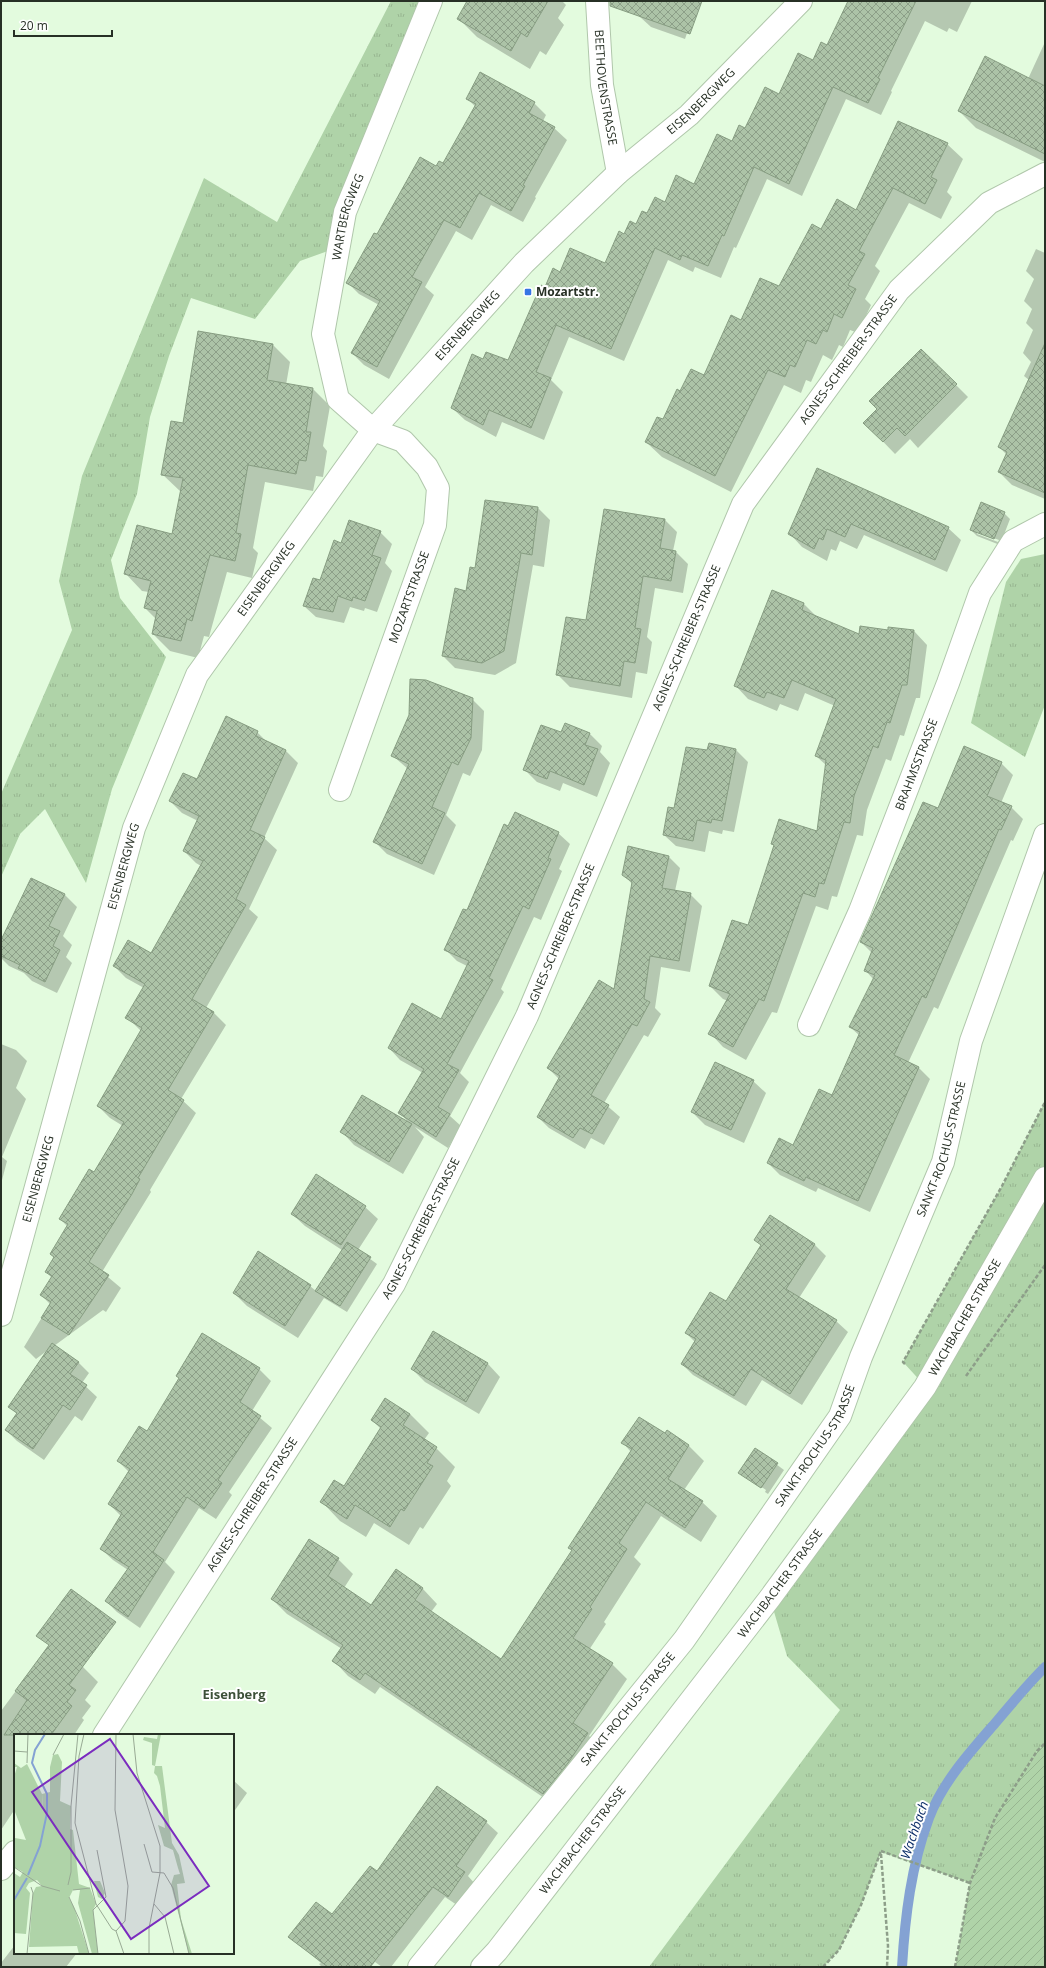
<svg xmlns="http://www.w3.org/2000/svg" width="1046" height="1968" font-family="'Open Sans',sans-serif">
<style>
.grass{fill:url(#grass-tufts)}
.garden{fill:url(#garden-furrows)}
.shadow{fill:#0003;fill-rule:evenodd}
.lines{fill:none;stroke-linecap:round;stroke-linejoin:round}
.stream{stroke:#84a2d3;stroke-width:10}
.building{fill:url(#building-cross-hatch);stroke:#879d82}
.street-casing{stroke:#b0c7ab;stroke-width:24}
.secondary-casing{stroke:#b0c7ab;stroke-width:24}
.path{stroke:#8d9e89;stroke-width:2.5;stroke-dasharray:4 2;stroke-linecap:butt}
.street{stroke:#fff;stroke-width:22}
.secondary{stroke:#fff;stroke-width:22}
.poi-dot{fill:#3675e4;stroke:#fff;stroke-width:1.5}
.labels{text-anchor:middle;stroke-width:4;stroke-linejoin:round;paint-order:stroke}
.street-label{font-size:12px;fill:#273025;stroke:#fff}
.poi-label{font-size:12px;font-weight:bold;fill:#273025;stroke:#fff;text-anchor:start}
.neighbourhood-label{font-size:13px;font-weight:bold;fill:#3c5038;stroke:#fff}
.water-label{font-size:13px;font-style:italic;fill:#0d2f69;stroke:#fff}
.inset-river{fill:none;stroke:#84a2d3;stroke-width:2}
.inset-road{fill:none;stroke:#98aa94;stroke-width:1}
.view{fill:#7b2cbf;fill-opacity:0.15;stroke:#7b2cbf;stroke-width:2}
.inset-edge{fill:none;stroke:#273025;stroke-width:2}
</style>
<defs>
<pattern id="grass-tufts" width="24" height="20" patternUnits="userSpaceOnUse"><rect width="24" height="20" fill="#afd3a8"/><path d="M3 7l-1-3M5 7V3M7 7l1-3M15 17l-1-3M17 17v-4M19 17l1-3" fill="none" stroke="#97b590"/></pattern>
<pattern id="garden-furrows" width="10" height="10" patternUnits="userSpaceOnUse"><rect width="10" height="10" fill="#afd3a8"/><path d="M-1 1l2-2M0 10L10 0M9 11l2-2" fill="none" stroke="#97b590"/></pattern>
<pattern id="building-cross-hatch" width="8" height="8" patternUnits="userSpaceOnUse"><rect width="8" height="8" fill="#acc3a7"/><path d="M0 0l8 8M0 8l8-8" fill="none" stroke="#8c9f88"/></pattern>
</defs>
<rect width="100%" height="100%" fill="#e3fbde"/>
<!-- grass -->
<g class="grass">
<polygon points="391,1 431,1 339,247 300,261 255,319 191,298 169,356 150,417 137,494 111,560 120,598 166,657 112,789 86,883 45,809 20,834 1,877 1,794 72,630 59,581 82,476 204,178 277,222"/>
<polygon points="1045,554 1045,705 1025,757 971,723 1006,582 1021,559"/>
<polygon points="1045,1102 1045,1743 1037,1751 995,1818 970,1883 881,1852 861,1905 839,1950 823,1967 649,1967 840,1710 787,1656 770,1598 925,1386 903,1362 1002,1186"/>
</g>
<!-- garden -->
<polygon class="garden" points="1045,1743 1045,1967 955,1967 970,1883 995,1818 1037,1751"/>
<!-- shadow -->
<g class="shadow">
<polygon points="468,1 562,1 566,5 558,18 564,25 546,55 540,51 530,69 477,37 458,18"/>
<polygon points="644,1 698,1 685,39 651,27 639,16"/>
<polygon points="868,1 972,1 957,32 949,28 947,32 925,21 891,91 892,92 881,115 846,99 802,196 767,179 736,248 734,247 721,278 695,267 693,272 668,260 624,361 569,337 551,380 563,392 544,440 502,422 496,437 465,420 452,408 483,360 508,362 545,288 560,273 606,264 624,235 648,214 694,185 732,142 828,47"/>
<polygon points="1045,42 1045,162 976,128 959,111 1028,79"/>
<polygon points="467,99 534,103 546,115 543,121 554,128 567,140 535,197 536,198 523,222 491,205 472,240 456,231 425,287 434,295 389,379 364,365 352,353 379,305 359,294 347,282 377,236 436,167 444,164 476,107"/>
<polygon points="947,144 963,159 947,192 952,197 941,219 909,203 875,266 880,271 865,299 871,305 858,333 850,330 843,347 839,345 832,360 823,355 811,382 806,380 801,393 784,385 731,492 662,457 646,442 663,421 681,392 705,376 741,321 779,288 821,230 856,211"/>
<polygon points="1036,249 1045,253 1045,499 1012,485 999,472 1007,455 999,447 1029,380 1024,376 1031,362 1023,353 1033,330 1026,323 1032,309 1024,301 1034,279 1026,271"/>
<polygon points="199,333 273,345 290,362 286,385 313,389 330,406 323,446 327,451 323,477 316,476 313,491 265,482 253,548 258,553 252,578 227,572 209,637 204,636 198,658 170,651 153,634 156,619 145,608 149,592 142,591 125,573 173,535 181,492 162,474 183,424"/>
<polygon points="921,350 968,397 918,448 910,439 895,454 865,423 878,409"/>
<polygon points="818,470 948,528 961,540 947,572 864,535 857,549 840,541 836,551 831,549 827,561 802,547 790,534"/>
<polygon points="538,508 550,520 544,567 533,565 516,663 495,675 455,668 443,656 476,569"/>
<path d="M1004 513 1010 519 1000 545 977 536 971 530ZM977 532 999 540 998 542 977 534Z"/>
<polygon points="665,520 677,532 673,551 676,552 688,564 683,593 655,588 647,637 652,642 647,674 636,672 632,698 570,687 558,675"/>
<polygon points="380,532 392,544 385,563 392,571 377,612 365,608 364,611 350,607 344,623 316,617 304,606 342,544"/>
<polygon points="804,604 817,617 860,635 889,631 914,631 927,645 920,698 916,698 904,736 900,735 891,761 886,759 867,810 863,836 857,835 837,897 832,896 828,910 816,906 777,1013 772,1012 746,1060 723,1047 710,1033 728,1001 723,999 710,986 749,927 775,847 772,844 818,833 827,766 816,756 835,706 805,693 798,711 780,704 777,711 748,699 735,685"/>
<polygon points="472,699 484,711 482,750 470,776 463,773 446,815 456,825 434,875 387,854 375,842 408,769 393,756"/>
<polygon points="257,732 267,742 286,751 298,763 264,838 277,850 249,909 258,917 206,1008 214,1013 226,1025 181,1099 196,1113 150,1190 151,1192 102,1272 121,1288 106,1312 103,1310 54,1346 78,1362 89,1373 82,1383 97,1397 82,1421 75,1416 44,1460 17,1441 6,1430 17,1414 9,1407 48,1350 36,1359 24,1347 50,1304 41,1295 52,1278 46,1272 54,1258 51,1254 68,1227 60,1219 94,1173 123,1126 110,1118 98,1106 141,1031 127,1017 144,988 126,978 114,966 151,954 201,866 196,863 184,851 198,821 182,813 170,801"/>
<polygon points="589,733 602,746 600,752 610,763 597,797 563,783 560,791 537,782 524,769 562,734"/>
<polygon points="709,745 736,750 748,762 734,832 723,830 722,834 709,831 705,852 676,846 664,835 675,810 708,752"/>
<polygon points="1001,763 1013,775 1001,803 1011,807 1023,819 1013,841 1011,840 938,1009 934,1007 908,1063 918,1067 930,1079 870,1212 818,1188 816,1192 780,1175 768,1163 794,1147 832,1096 860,1036 850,1027 874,980 865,970 872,953 861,942 938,810"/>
<polygon points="509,828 558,833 570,844 559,869 562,871 541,920 534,917 501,989 504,992 460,1073 469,1082 450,1116 461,1126 448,1148 415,1127 424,1137 403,1174 354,1145 342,1132 408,1122 400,1113 423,1073 400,1060 389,1048 441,1021 467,966 457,961 445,949 467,912"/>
<polygon points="668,856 680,868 675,891 690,894 702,906 690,972 661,967 655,1008 661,1014 648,1037 644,1035 604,1103 620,1117 604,1145 591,1138 585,1149 549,1128 538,1117 560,1080 548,1068 614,990 633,885 623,874"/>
<polygon points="65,895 77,907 63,936 72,945 66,957 72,963 57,993 32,981 24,973 9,966 1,958 1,945"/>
<polygon points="1,1044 16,1050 27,1061 16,1088 26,1099 2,1157 7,1161 1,1184"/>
<polygon points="753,1081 766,1093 744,1143 705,1125 692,1112"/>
<polygon points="365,1207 378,1219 358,1250 377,1264 347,1312 324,1298 298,1338 247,1306 234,1293 310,1286 316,1291 342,1250 305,1226 292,1214"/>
<polygon points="755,1240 815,1245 826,1256 799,1298 836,1321 848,1332 802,1405 762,1380 746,1406 693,1375 682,1364 695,1342 686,1333 726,1303 762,1246"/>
<polygon points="433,1333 488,1364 500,1377 479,1414 425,1382 412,1369"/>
<polygon points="259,1369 271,1381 252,1411 272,1428 229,1492 232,1495 216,1519 199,1508 165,1562 175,1572 140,1628 117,1612 106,1601 128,1570 113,1560 101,1549 121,1516 109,1504 129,1472 118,1461 147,1432"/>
<polygon points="410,1414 429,1433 424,1440 436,1448 455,1467 447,1481 451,1486 423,1529 420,1527 409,1545 374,1523 366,1537 340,1521 322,1502 344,1487 381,1429 372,1420"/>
<polygon points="667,1432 689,1446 704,1461 684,1490 702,1502 717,1516 701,1542 661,1516 634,1557 641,1564 604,1622 606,1624 589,1650 612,1664 627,1679 589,1736 602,1749 559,1808 380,1687 375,1694 348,1676 334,1661 342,1649 287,1614 272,1599 338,1559 353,1574 344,1588 372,1606 397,1571 423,1589 437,1604 431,1612 501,1660 573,1551 570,1548 631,1452 623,1443 665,1435"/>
<polygon points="756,1449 784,1470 768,1494 765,1492 766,1490 745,1476 745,1478 740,1473"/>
<polygon points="49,1646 83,1667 98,1682 85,1700 91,1706 82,1718 84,1720 74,1735 15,1735 15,1809 1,1830 1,1711"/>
<polygon points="233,1780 247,1793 233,1813"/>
<polygon points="438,1788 486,1822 498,1833 468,1876 476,1885 460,1907 445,1897 391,1967 382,1967 375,1962 371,1967 322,1967 319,1964 321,1963 290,1937 332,1916 377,1873"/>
<polygon points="15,1945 15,1953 77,1953 66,1967 1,1967 1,1963"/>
</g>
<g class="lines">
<!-- stream -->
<path class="stream" d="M902 1967C905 1917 911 1866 929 1818 943 1781 971 1751 997 1721 1012 1703 1028 1684 1045 1667"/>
</g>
<!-- building -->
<g class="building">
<polygon points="467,1 548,1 527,37 521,33 511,51 457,19"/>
<polygon points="610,1 702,1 690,34 610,6"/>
<polygon points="848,1 916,1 878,78 880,79 868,103 833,87 789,184 754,167 724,236 722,235 708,266 682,255 680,260 655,248 611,349 556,325 536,372 551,378 531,428 489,410 483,425 451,408 472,354 483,359 486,352 508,360 541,285 545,287 553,268 560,272 570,248 605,263 619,231 624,234 630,221 636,224 642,211 647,213 655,197 665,202 676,175 694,184 717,134 732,141 739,125 745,128 765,87 779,94 798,53 813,60 821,42 827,45"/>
<polygon points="985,56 1045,86 1045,154 958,111"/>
<polygon points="480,72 535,102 529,113 555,127 523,185 525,186 511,211 479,193 460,228 444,220 412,277 422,282 377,367 351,353 380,301 346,283 374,233 377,234 420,157 436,166 439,161 443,163 476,104 466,99"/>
<polygon points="898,121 948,143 931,177 937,180 925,204 893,188 859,251 865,254 848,285 856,289 842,318 834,314 827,332 823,330 816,344 807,340 795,367 790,365 785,377 768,370 715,476 645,442 657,417 663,419 677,389 680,391 691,369 704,375 731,315 741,320 760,278 779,286 812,224 821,229 837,199 856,210"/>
<polygon points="198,331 273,344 267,380 313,388 306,432 311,432 306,461 299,460 296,474 248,465 236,533 241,534 235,561 210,555 192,621 187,619 181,641 152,634 157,611 144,608 151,581 124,574 137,525 172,534 183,478 161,475 171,421 183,423"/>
<polygon points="1045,343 1045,493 998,472 1007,452 998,447"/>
<polygon points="921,349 957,384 905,436 897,428 883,442 863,423 877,409 869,401"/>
<polygon points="817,468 949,527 935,560 851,524 845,537 827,529 823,540 819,538 814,549 788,534"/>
<polygon points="485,500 538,507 532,555 521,553 504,651 482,663 442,656 455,588 466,591 470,567 475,568"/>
<polygon points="981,502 1005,512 994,539 970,530"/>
<polygon points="604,509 665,519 660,548 676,551 671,581 643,576 635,628 641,629 635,663 624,661 620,686 556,675 566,617 586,620"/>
<polygon points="349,520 381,531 372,555 381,558 365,601 353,597 352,601 338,596 333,612 303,606 313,578 320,580 334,540 341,543"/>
<polygon points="772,590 804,603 802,610 859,634 860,626 888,630 888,627 914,630 907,685 902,685 890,723 887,722 878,748 873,746 854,796 850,823 844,822 824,884 819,883 815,897 803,893 764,1001 759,999 733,1047 708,1034 730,994 709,986 732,920 748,925 774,845 771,844 779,819 817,831 826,760 815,756 836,699 792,680 784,698 767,692 764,698 734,686"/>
<polygon points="410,679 426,680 473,698 471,738 458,765 452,762 432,807 445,813 422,864 373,842 409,764 391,756 409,715"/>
<polygon points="226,716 258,731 256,736 286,750 250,830 265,837 236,899 246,905 192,999 214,1012 168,1090 184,1100 138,1178 140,1179 132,1194 89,1262 109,1275 69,1335 41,1318 51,1302 40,1295 52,1276 45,1272 54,1257 50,1254 68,1224 59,1219 89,1169 94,1172 124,1122 97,1106 142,1028 125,1018 145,984 113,966 128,940 151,953 203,861 183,851 199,816 169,801 183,773 197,779"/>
<polygon points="565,723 590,733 585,745 598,749 584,785 550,771 547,779 523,770 541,725 561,732"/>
<polygon points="709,743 736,749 722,821 712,819 711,823 697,820 693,841 663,835 668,807 674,808 686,747 707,750"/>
<polygon points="964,746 1002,762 987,796 1012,806 1001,830 999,829 926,998 922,996 894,1055 919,1067 858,1201 806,1177 804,1181 767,1163 779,1138 793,1145 819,1089 832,1095 860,1032 849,1027 875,975 864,971 873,948 860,942 923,802 938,808"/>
<polygon points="515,812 559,832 548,858 551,859 529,909 523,906 489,978 493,980 447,1064 459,1070 438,1107 450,1114 436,1137 398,1113 424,1069 388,1048 412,1003 441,1019 469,961 444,950 463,909 467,910 504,824 508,826"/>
<polygon points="628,846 669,856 662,888 691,893 679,961 650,956 644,999 650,1002 637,1026 632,1024 591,1095 609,1105 592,1134 580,1128 573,1138 537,1117 560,1076 547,1068 599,980 614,989 632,882 622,875"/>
<polygon points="31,878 65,894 49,926 60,931 53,946 60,950 45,982 18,968 20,965 1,956 1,940"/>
<polygon points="715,1062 754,1080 731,1130 691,1112"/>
<polygon points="362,1095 412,1124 389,1162 340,1132"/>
<polygon points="316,1174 366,1206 341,1245 291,1214"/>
<polygon points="770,1215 815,1244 786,1289 837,1320 790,1394 751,1369 734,1396 681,1364 696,1339 685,1333 710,1292 726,1301 761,1245 754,1240"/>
<polygon points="347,1242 371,1257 340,1306 315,1291"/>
<polygon points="258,1251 311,1285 285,1326 233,1293"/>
<polygon points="433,1331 488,1363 466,1402 411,1369"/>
<polygon points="202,1333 260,1368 240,1402 261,1416 218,1480 222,1483 204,1509 187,1497 153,1552 164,1560 128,1617 105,1601 129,1567 100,1549 122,1513 108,1504 130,1469 117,1461 139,1426 147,1431 179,1378 176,1376"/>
<polygon points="52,1343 79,1362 70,1374 87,1385 70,1410 63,1405 33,1449 5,1430 17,1413 8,1407"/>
<polygon points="385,1398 410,1414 403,1425 437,1447 427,1463 433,1466 404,1511 401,1509 390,1527 355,1505 347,1519 320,1502 334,1480 344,1486 381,1427 371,1420"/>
<polygon points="639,1417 665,1433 667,1430 689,1445 668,1479 703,1501 685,1528 646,1502 619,1543 627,1549 590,1607 592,1609 573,1638 613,1663 573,1723 588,1733 568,1763 543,1794 365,1673 360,1680 332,1661 343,1645 271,1599 309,1539 339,1558 328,1576 371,1605 396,1569 423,1588 415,1600 501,1659 572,1550 568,1548 632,1449 621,1443"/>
<polygon points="755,1448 778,1463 761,1488 738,1473"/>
<polygon points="71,1589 116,1622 69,1685 76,1690 67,1702 72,1706 51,1735 4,1735 27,1700 15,1691 49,1645 36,1636"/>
<polygon points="437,1786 487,1821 456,1866 465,1872 448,1897 433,1887 370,1967 328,1967 288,1937 316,1902 332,1914 370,1866 377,1871"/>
</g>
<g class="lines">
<!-- street casing -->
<g class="street-casing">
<g id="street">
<path id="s1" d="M597 1 602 85 618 173"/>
<path id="s2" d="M340 790 435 525 438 488 427 467 403 441 373 430 338 399 323 334 345 212 431 1"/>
<path id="s3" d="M809 1025 860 911 948 683 980 593 1013 541 1045 524"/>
<path id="s4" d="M1 1315 134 828 197 675 373 430 524 263 618 173 689 115 801 1"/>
<path id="s5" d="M104 1735 394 1284 527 1016 743 504 899 290 989 203 1045 174"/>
<polyline points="1,1869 15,1852"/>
<path id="s6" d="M419 1967 684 1640 840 1416 861 1357 943 1162 971 1041 1045 835"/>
</g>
</g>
<!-- secondary casing -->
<g class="secondary-casing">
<g id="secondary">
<path id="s7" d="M482 1967 497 1951 770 1598 925 1387 1045 1178"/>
</g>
</g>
<!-- path -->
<g class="path">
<polyline points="905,1364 903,1362 1002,1186 1045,1102"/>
<polyline points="966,1376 1045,1265"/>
<polyline points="881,1851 970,1883"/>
<polyline points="881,1854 888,1946 887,1967"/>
<polyline points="823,1967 839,1950 861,1905 881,1851"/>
<polyline points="955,1967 970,1883 995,1818 1037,1751 1045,1743"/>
</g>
<!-- street -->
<use href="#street" class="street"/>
<!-- secondary -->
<use href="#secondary" class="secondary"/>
</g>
<!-- markers -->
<rect class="poi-dot" x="524" y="288" width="8" height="8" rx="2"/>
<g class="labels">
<!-- street labels -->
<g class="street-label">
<text dy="4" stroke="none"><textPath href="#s1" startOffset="87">BEETHOVENSTRASSE</textPath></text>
<text dy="4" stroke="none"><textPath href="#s4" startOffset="1437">EISENBERGWEG</textPath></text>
<text dy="4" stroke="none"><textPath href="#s2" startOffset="643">WARTBERGWEG</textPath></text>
<text dy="4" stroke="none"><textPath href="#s4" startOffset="1113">EISENBERGWEG</textPath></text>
<text dy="4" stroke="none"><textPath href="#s5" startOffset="1570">AGNES-SCHREIBER-STRASSE</textPath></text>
<text dy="4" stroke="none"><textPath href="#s4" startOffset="789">EISENBERGWEG</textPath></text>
<text dy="4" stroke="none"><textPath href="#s2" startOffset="205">MOZARTSTRASSE</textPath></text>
<text dy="4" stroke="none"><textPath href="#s5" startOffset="1246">AGNES-SCHREIBER-STRASSE</textPath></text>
<text dy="4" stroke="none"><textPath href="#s3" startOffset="282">BRAHMSSTRASSE</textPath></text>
<text dy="4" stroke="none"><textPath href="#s4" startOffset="465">EISENBERGWEG</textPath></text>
<text dy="4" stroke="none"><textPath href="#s5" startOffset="922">AGNES-SCHREIBER-STRASSE</textPath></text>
<text dy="4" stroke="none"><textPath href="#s6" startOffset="980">SANKT-ROCHUS-STRASSE</textPath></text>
<text dy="4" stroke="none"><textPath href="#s4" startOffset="141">EISENBERGWEG</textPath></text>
<text dy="4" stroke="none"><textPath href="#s5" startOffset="598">AGNES-SCHREIBER-STRASSE</textPath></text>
<text dy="4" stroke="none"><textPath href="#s7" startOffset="810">WACHBACHER STRASSE</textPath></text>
<text dy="4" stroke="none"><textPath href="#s6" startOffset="656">SANKT-ROCHUS-STRASSE</textPath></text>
<text dy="4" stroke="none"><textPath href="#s5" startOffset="274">AGNES-SCHREIBER-STRASSE</textPath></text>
<text dy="4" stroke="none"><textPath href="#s7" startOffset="486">WACHBACHER STRASSE</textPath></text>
<text dy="4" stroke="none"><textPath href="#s6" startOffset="332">SANKT-ROCHUS-STRASSE</textPath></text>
<text dy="4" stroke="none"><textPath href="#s7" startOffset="162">WACHBACHER STRASSE</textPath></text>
</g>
<!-- poi labels -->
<g class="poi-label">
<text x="536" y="296">Mozartstr.</text>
</g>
<!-- neighbourhood labels -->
<g class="neighbourhood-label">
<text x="234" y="1699">Eisenberg</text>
</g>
<!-- water labels -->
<g class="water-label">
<text transform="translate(914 1830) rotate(-71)" y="5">Wachbach</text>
</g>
</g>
<!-- overview -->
<g transform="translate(14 1734)">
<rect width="220" height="220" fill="#e3fbde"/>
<path d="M144 0H147L141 32H148L158 109 165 121 171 149 163 150 167 185 178 220H175L157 151 160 141 166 140 164 134 159 116 150 112 144 91 151 94 146 52 143 42 140 39 141 32 138 31V9L129 6 130 3 143 5ZM44 20 48 28 46 67 57 72 56 95 59 96 65 150 76 154 82 170 79 176 84 220H78L64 169 66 156H59L55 164 60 173 75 220H65L63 212 15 213 19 159 22 153 28 152 23 146 15 149 12 154 16 159 12 200 0 199V139L6 143 9 138 0 133V111L1 104 12 106 1 78H29L28 60 36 58V33L39 21ZM80 147H86L91 159 88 165 84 163Z" fill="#afd3a8"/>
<path d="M0 29 7 34 13 30 28 60 29 78H1L0 43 3 33H0Z" fill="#afd3a8"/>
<path class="inset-river" d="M14 141 26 112 33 79V60L18 29 21 16 31 0M0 166 13 144"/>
<path class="inset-road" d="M70 0 65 22 61 89 82 170 98 195 102 197 110 220M119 0 123 39 146 112V139L135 194V220M0 17 13 18M39 21 50 0M13 29 14 0M130 110 138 138 150 139 159 154 175 220M83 116 92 163 79 176 84 220M0 133 28 152 46 157M54 151 57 138V72L64 0M59 156 76 154M55 163 66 187 75 220M140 170 151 183 160 220M102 197 111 187 114 152 101 76 102 0M13 220 19 159 17 153"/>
<path class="view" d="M96 5 195 152 117 205 18 58Z"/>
<rect width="220" height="220" class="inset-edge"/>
</g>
<!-- border -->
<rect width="1046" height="1968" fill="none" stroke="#273025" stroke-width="4"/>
<!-- scale -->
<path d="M14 30v6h98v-6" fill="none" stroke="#273025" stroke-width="2"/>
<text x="20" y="30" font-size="12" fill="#273025" stroke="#ffffff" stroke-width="3" paint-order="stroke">20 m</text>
</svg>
